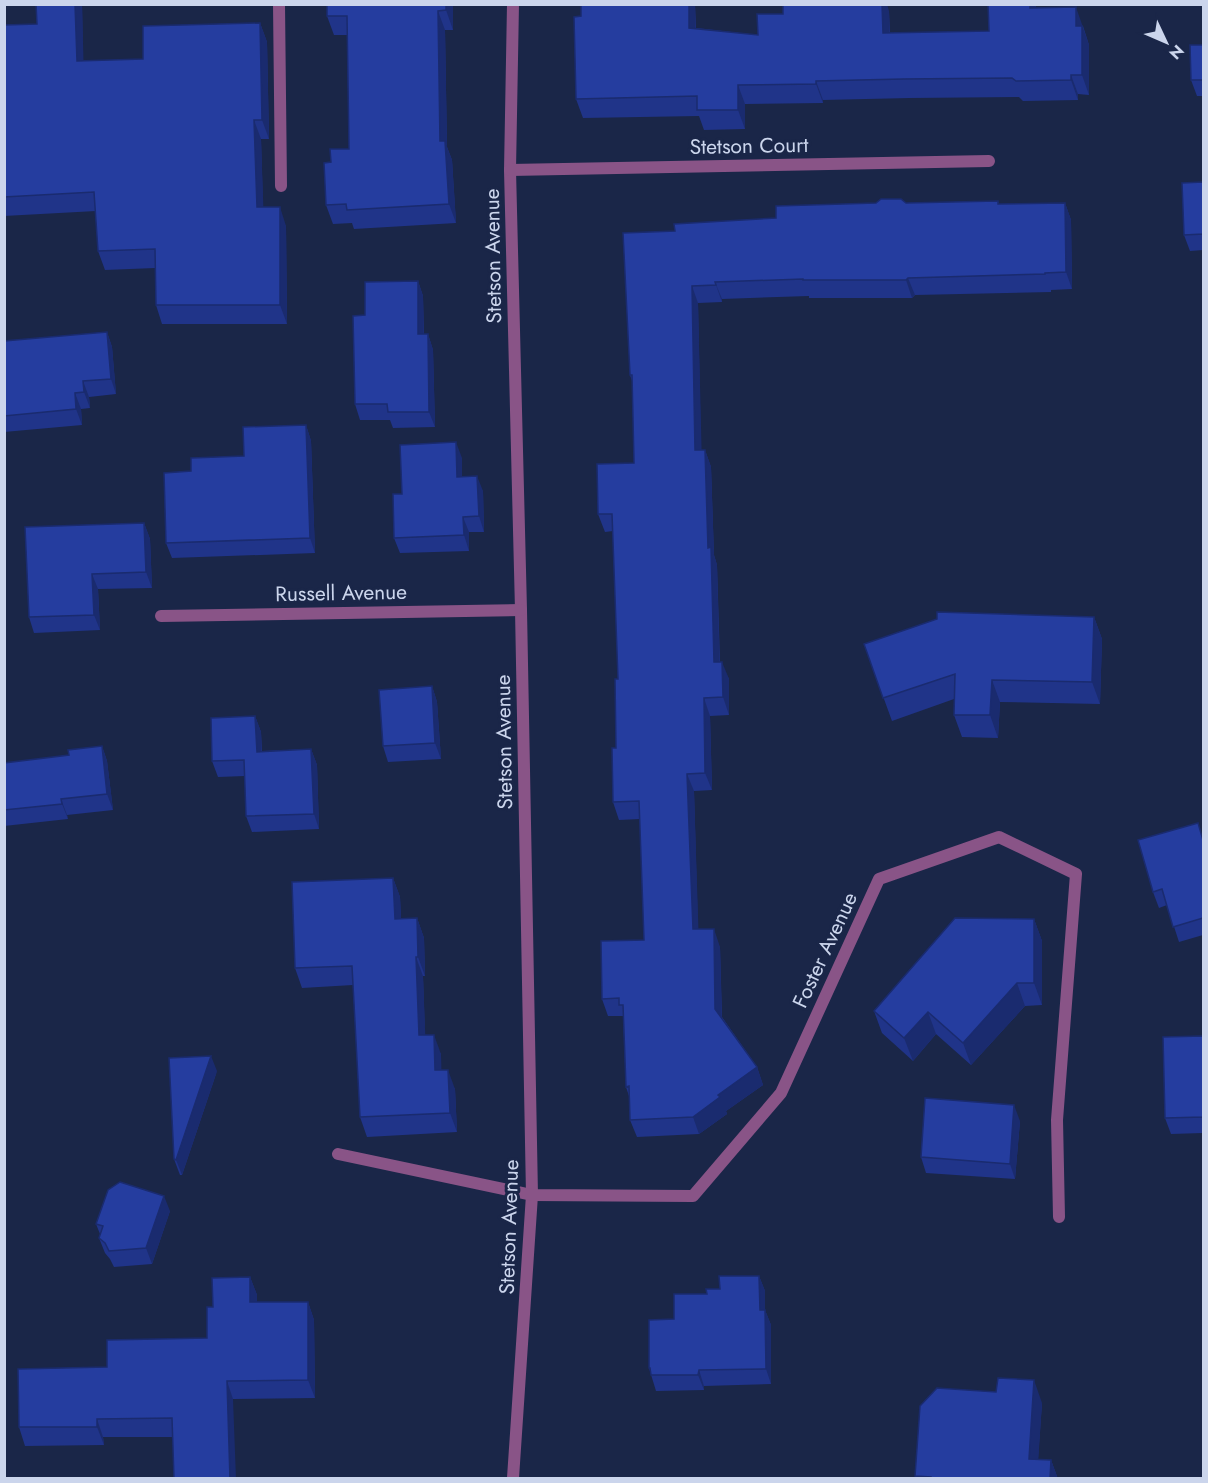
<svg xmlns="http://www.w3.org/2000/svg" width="1208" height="1483" font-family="Jost,sans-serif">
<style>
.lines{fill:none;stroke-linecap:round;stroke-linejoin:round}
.lane{stroke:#895487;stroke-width:12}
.street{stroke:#895487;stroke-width:12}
.wall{fill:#203489}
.shaded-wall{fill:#1a2b6f}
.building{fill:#253d9f;stroke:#1a2b6f;stroke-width:1.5}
.labels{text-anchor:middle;stroke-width:6;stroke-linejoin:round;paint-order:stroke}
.street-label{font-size:21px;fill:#cbd5ec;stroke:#1a2648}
</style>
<rect width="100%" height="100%" fill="#1a2648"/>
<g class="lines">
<!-- lane -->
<g class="lane">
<polyline points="279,4 281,186"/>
<polyline points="513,1478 532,1195"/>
</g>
<!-- street -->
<g class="street">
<polyline points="513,4 510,170 521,610 532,1195"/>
<polyline points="510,170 989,161"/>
<polyline points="161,616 521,610"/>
<polyline points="338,1154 532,1195 693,1196 781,1093 879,879 999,837 1076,874 1057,1120 1059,1217"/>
</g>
</g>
<!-- wall -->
<g class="wall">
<polygon points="36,4 82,4 83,61 143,59 260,23 267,42 269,139 261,139 263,207 286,226 287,324 162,324 156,305 155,268 105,270 98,251 96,211 4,216 4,25 37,24"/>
<polygon points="327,4 453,4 453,30 445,30 447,147 452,160 456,223 354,229 352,223 333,224 326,205 331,162 349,149 347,35 334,35 327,16"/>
<polygon points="695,4 696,28 758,35 889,11 890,33 989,31 988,4 1036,4 1036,8 1083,26 1089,45 1089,95 1078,94 1078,100 1023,101 1019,97 910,98 823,100 823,103 745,104 745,129 704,130 699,116 583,118 576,99"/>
<polygon points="1203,45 1203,96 1197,96 1191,80"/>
<polygon points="1203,182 1203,250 1190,251 1184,235"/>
<polygon points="998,201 999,204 1065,203 1071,220 1072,289 1051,290 1051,292 915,295 912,298 809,298 809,296 722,299 722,302 698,303 701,450 705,450 711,467 714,555 717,565 720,662 729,679 729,715 710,716 712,790 694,791 698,929 720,947 722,1017 757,1067 763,1085 726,1111 727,1114 699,1134 637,1137 630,1120 629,1096 626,1087 623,1016 608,1016 602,999 644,940 640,819 619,820 613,802 616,748 618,679 613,531 605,532 598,514 634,463 632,381 630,375 675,231 906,203"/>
<polygon points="418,281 423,296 424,334 428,334 433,350 435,427 393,428 390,420 360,420 355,404 365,315"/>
<polygon points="107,332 112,347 116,394 89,397 90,408 81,409 82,425 4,432 4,341"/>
<polygon points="306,425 311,441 315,553 172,558 166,543 191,471 244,456"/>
<polygon points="462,458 462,476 483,491 484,532 469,532 469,551 400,553 394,538 402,494"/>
<polygon points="144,523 150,539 152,588 98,589 100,630 34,633 29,617"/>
<polygon points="1094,617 1102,639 1100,704 1000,702 998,738 962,737 954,715 954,699 892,721 864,644"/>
<polygon points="432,686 437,702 441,759 388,762 383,746"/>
<polygon points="255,716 261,732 262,751 311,749 317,765 319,829 252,832 246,816 245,776 218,777 212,761"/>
<polygon points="102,746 107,761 113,810 67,815 68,819 4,826 4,763 69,755"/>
<polygon points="1203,837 1203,935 1179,942 1167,905 1159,908 1153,892"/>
<polygon points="393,878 400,897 401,919 417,918 424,938 425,976 423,976 425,1035 441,1054 441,1070 455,1089 457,1132 367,1137 360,1117 353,985 302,988 295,968"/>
<polygon points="1034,919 1042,941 1042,1005 1025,1006 971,1065 936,1034 913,1061 882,1033 874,1011"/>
<polygon points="1203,1036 1203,1133 1171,1134 1165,1118"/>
<polygon points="217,1071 182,1175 180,1175 174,1159"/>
<polygon points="1020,1121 1015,1179 926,1173 921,1157"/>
<polygon points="170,1211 152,1264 114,1267 110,1259 105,1253 99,1238 100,1234 96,1224"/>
<polygon points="759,1276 765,1291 765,1310 771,1325 771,1384 704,1386 704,1390 656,1391 649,1368 674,1319 707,1294"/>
<polygon points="250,1277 257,1295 257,1302 308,1302 314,1320 315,1398 233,1399 172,1437 103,1437 104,1445 25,1446 19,1427 107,1367 207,1338 213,1307"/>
<polygon points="1042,1403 1038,1459 1051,1460 1058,1479 916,1479 915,1476"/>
</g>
<!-- shaded-wall -->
<g class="shaded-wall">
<polygon points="75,4 82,4 84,80 77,61"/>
<polygon points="446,4 453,4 453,30 446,10"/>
<polygon points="689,4 695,4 696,47 689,28"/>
<polygon points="882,4 887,4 889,11 890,52 883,33"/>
<polygon points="1030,4 1036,4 1037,27 1030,8"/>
<polygon points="1076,7 1089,45 1089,95 1082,75 1076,26"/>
<polygon points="438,11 445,30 447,147 452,160 456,223 449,204 440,141"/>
<polygon points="260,23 267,42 269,139 262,120"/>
<polygon points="1071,75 1078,94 1078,100 1071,80"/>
<polygon points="816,81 823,100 823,103 816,84"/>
<polygon points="738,85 745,104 745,129 738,110"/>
<polygon points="254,120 261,139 264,226 257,207"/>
<polygon points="1065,203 1071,220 1072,289 1066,272"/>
<polygon points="280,207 286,226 287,324 280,305"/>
<polygon points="908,278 915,295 912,298 906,280"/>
<polygon points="418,281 423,296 424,350 418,334"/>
<polygon points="715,282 722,299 722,302 716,285"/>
<polygon points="692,286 698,303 702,467 695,450"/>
<polygon points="107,332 112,347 116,394 111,379"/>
<polygon points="428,334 433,350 435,427 429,412"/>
<polygon points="83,381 89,397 90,408 84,392"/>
<polygon points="75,393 81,409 82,425 76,409"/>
<polygon points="306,425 311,441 315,553 310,538"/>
<polygon points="456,442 462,458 462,492 457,477"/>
<polygon points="705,450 711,467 714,555 717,565 720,680 714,662 708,548"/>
<polygon points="477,476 483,491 484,532 479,516"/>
<polygon points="463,517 469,532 469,551 464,535"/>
<polygon points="144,523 150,539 152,588 146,572"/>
<polygon points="92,574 98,589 100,630 94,615"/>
<polygon points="1094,617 1102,639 1100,704 1092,682"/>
<polygon points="722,662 729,679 729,715 723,697"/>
<polygon points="992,680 1000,702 998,738 990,715"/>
<polygon points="432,686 437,702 441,759 435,743"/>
<polygon points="704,698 710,716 712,790 705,773"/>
<polygon points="255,716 261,732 262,767 257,752"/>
<polygon points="102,746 107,761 113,810 107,794"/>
<polygon points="311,749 317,765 319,829 314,814"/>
<polygon points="687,774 694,791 699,947 693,929"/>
<polygon points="61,799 67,815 68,819 62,804"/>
<polygon points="393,878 400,897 402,938 395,919"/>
<polygon points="417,918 424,938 425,976 418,957"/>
<polygon points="1034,919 1042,941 1042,1005 1034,983"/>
<polygon points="714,929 720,947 722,1026 715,1009"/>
<polygon points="416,957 423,976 426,1054 419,1035"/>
<polygon points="1017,983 1025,1006 971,1065 963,1043"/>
<polygon points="928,1012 936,1034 913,1061 904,1038"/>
<polygon points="434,1035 441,1054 442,1089 435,1070"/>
<polygon points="211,1056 217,1071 182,1175 176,1160"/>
<polygon points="757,1067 763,1085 726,1111 727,1114 699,1134 693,1117 718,1095"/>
<polygon points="448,1070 455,1089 457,1132 450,1113"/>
<polygon points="1014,1105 1020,1121 1015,1179 1010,1164"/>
<polygon points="164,1196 170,1211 152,1264 146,1248"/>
<polygon points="759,1276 765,1291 765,1315 765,1310 771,1325 771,1384 766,1369 760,1310"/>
<polygon points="250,1277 257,1295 257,1321 250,1302"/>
<polygon points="308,1302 314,1320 315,1398 308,1380"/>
<polygon points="699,1370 704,1386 704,1390 698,1375"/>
<polygon points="1034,1380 1042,1403 1037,1479 1029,1459"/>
<polygon points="227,1381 233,1399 236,1479 230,1479"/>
<polygon points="97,1419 103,1437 104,1445 97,1427"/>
<polygon points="1051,1460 1058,1479 1050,1479"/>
</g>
<!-- building -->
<g class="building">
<polygon points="36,4 75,4 77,61 143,59 143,26 260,23 262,120 254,120 257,207 280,207 280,305 156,305 155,249 98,251 94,192 4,197 4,25 37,24"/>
<polygon points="327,4 446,4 446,10 438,11 440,141 445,141 449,204 347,210 346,204 326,205 324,163 331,162 330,149 349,149 347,16 327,16"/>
<polygon points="581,4 689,4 689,28 758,35 757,14 783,14 783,4 882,4 883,33 989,31 988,4 1030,4 1030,8 1076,7 1076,26 1082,26 1082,75 1071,75 1071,80 1016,81 1012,78 903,79 816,81 816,84 738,85 738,110 697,110 697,96 576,99 574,17 581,16"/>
<polygon points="1190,45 1203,45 1203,80 1191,80"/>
<polygon points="1203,182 1203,234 1184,235 1182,183"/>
<polygon points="881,199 901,199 906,203 998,201 998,204 1065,203 1066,272 1045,273 1045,274 908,278 906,280 803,280 803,279 715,282 716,285 692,286 695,450 705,450 708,548 711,547 714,662 722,662 723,697 704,698 705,773 687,774 693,929 714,929 715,1009 757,1067 718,1095 720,1097 693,1117 630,1120 629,1086 626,1087 623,1005 619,1005 619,998 602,999 601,941 644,940 639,801 613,802 612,748 616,748 615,679 618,679 612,514 598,514 597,464 634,463 632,375 630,375 623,233 675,231 674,224 776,218 776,206 876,203"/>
<polygon points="418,281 418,334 428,334 429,412 388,412 387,404 355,404 353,316 365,315 365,282"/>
<polygon points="107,332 111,379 83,381 84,392 75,393 76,409 4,416 4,341"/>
<polygon points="306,425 310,538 166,543 164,473 191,471 191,458 244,456 243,427"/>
<polygon points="456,442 457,477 477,476 479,516 463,517 464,535 394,538 393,494 402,494 400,445"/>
<polygon points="144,523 146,572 92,574 94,615 29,617 25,527"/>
<polygon points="937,612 1094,617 1092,682 992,680 990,715 954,715 955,674 883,698 864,644 937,619"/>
<polygon points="432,686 435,743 383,746 379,690"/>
<polygon points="255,716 257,752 311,749 314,814 246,816 244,760 212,761 211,718"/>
<polygon points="102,746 107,794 61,799 62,804 4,810 4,763 69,755 68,750"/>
<polygon points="1198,823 1203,840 1203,918 1173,927 1162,889 1153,892 1138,840"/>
<polygon points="393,878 395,919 417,918 418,957 416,957 419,1035 434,1035 435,1070 448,1070 450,1113 360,1117 352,966 295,968 292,882"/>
<polygon points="955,918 1034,919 1034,983 1017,983 963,1043 928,1012 904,1038 874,1011"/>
<polygon points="1203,1036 1203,1117 1165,1118 1163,1037"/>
<polygon points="211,1056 176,1160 174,1159 169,1058"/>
<polygon points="925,1098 1014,1105 1010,1164 921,1157"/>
<polygon points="120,1182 164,1196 146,1248 109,1251 105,1243 99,1238 103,1226 96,1224 108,1190"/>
<polygon points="719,1276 759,1276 760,1310 765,1310 766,1369 699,1370 698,1375 651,1375 650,1368 649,1368 649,1320 674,1319 674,1294 707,1294 706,1289 720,1289"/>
<polygon points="250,1277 250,1302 308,1302 308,1380 227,1381 230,1479 174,1479 172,1418 97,1419 97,1427 19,1427 18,1369 107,1367 107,1340 207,1338 207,1307 213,1307 212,1278"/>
<polygon points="998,1378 1034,1380 1029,1459 1051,1460 1050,1479 931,1479 931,1477 915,1476 920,1406 937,1388 996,1392"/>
</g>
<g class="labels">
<!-- street labels -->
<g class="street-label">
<text transform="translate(749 146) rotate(-1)" y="7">Stetson Court</text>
<text transform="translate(493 256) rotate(-91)" y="7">Stetson Avenue</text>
<text transform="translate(341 593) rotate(-1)" y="7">Russell Avenue</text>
<text transform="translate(504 742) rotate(-91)" y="7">Stetson Avenue</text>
<text transform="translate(825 950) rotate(-65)" y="7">Foster Avenue</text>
<text transform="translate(509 1227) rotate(-88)" y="7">Stetson Avenue</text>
</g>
</g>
<!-- border -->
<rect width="1208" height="1483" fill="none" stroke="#cbd5ec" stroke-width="12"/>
<!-- north arrow -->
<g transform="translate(1166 42) rotate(134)" stroke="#1a2648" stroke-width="4.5" paint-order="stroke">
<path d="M0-4.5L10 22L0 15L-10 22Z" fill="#cbd5ec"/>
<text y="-9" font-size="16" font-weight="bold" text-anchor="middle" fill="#cbd5ec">N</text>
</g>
</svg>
